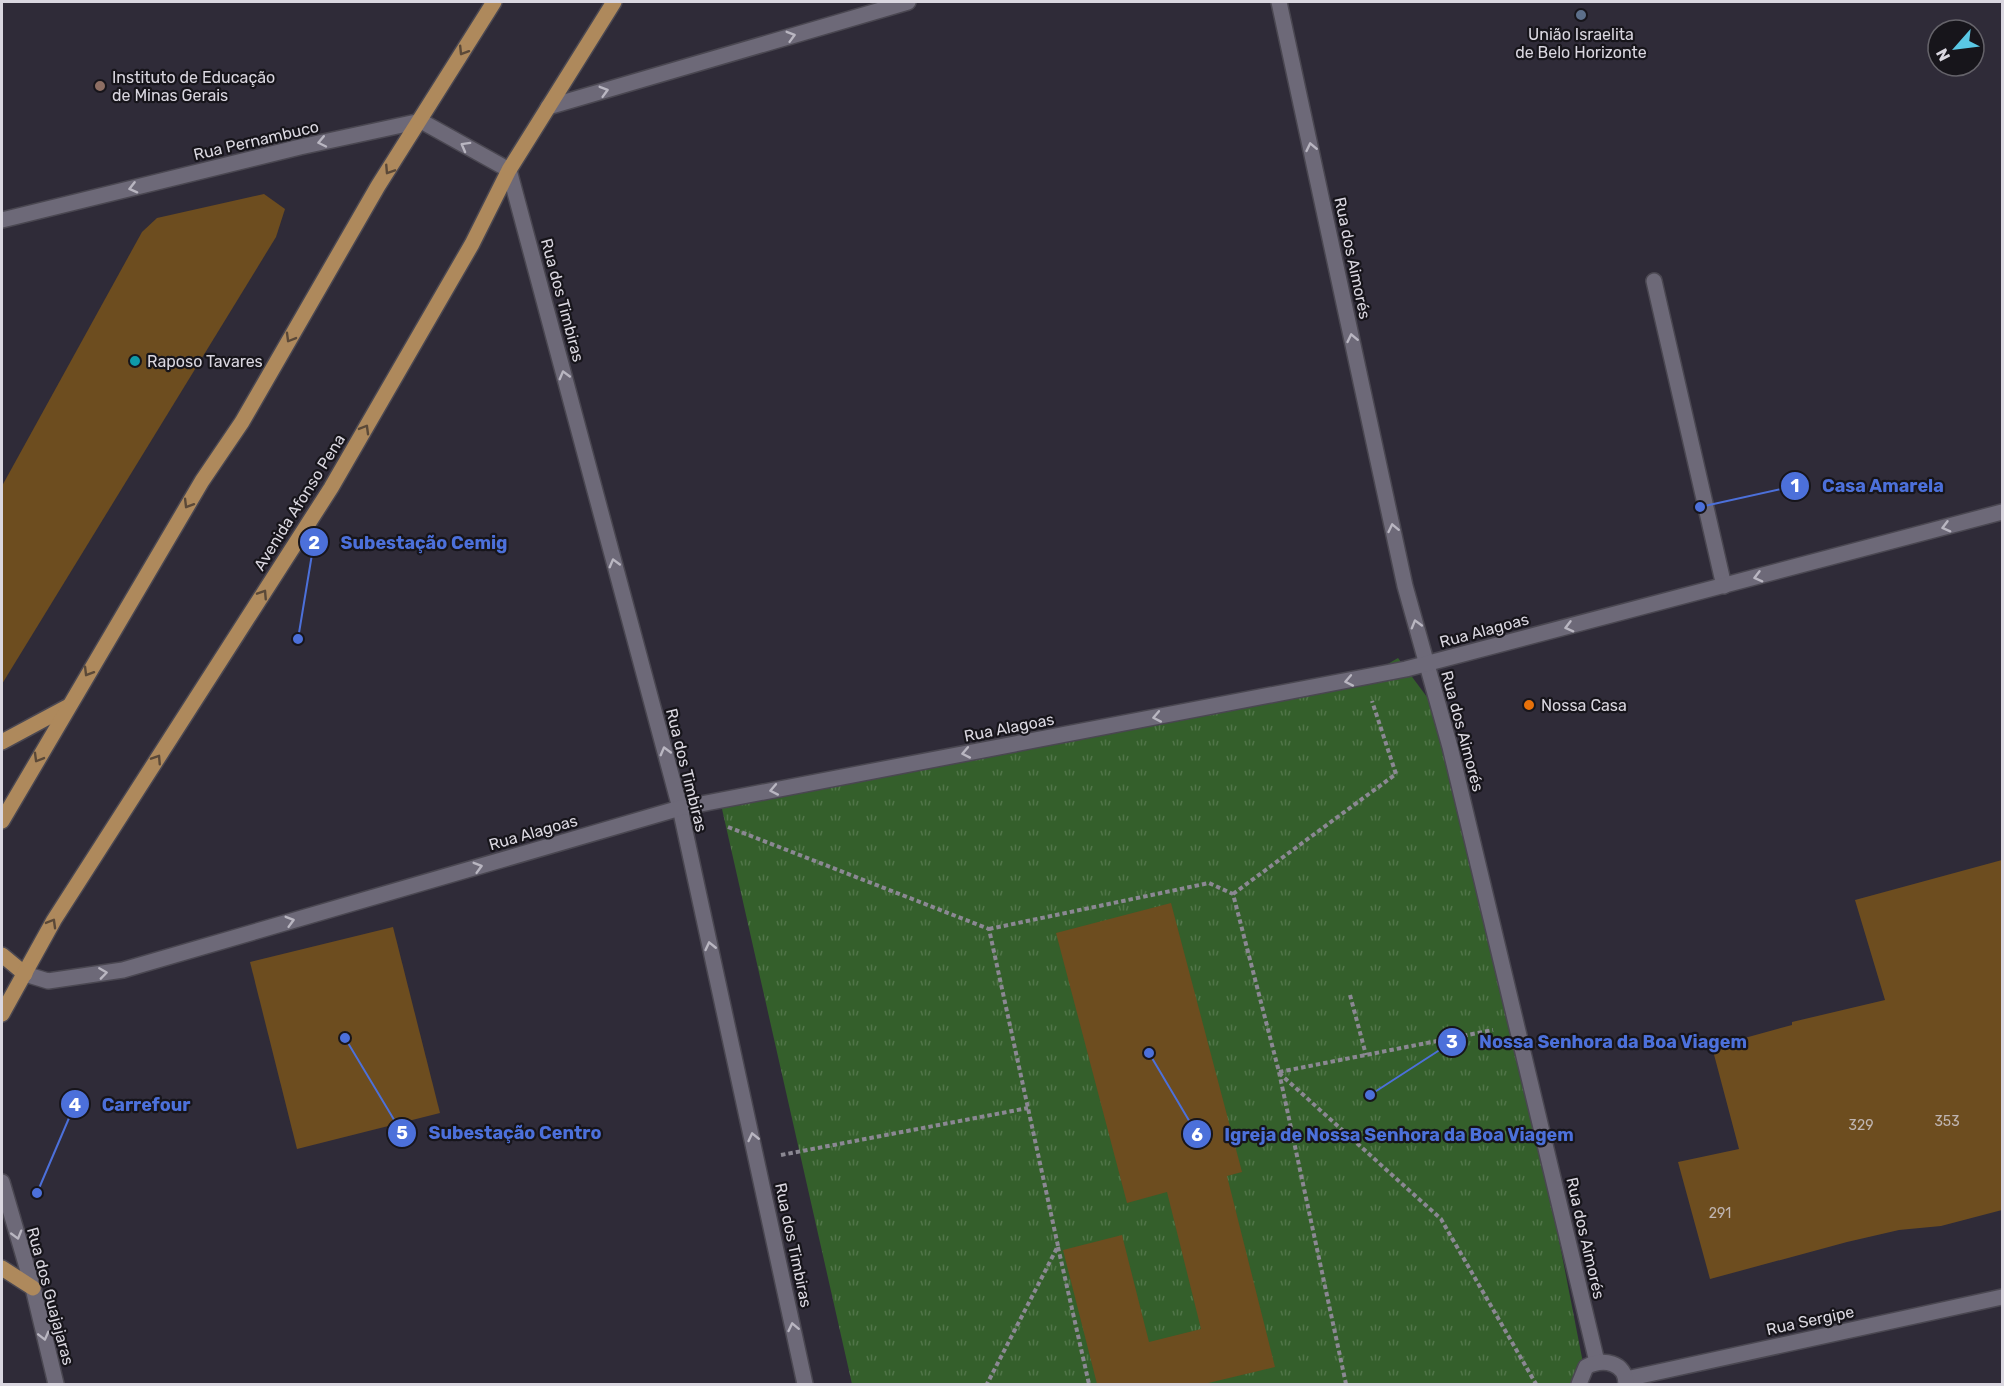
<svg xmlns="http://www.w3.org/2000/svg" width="2004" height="1386" font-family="Rubik,sans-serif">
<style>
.park{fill:url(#park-tufts)}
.building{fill:#6d4d1f}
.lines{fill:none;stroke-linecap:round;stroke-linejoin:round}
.minor-casing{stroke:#4a4751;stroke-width:18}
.major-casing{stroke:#4a4751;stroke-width:18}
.path{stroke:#8b8893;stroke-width:4;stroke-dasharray:4.5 3;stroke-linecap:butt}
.minor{stroke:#6d6978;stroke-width:15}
.major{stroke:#ae895c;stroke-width:15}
.oneway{stroke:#b9b6c1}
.oneway2{stroke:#5b4938}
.service-dot{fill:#5c6f8a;stroke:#17151b;stroke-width:2}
.education-dot{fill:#8d6e63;stroke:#17151b;stroke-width:2}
.culture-dot{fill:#0f9aa8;stroke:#17151b;stroke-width:2}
.food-dot{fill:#e8710a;stroke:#17151b;stroke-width:2}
.labels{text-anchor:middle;stroke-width:4.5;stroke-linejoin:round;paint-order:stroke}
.number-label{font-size:14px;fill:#bfb4b0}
.poi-label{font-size:16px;fill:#dad7e0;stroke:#17151b;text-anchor:start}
.street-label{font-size:16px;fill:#dad7e0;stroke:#17151b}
.leader{fill:none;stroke:#4c70da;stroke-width:2}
.callout-dot{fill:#4c70da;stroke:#17151b;stroke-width:2}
.mark-label{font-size:18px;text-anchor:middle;font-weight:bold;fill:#fff}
.callout-label{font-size:18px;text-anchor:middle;font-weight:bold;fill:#4c70da;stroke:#17151b;stroke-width:4.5;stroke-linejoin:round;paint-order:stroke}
</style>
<defs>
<pattern id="park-tufts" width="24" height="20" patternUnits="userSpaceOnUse" patternTransform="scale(1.5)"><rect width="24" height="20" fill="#345f2b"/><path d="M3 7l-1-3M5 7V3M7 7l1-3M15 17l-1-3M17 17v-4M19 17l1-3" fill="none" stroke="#517549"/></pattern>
</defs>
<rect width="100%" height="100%" fill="#2f2b38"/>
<!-- park -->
<polygon class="park" points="1398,658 1430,701 1517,1025 1584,1368 1577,1384 852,1384 720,800 1364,678"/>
<!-- building -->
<g class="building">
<polygon points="264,194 285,209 276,237 2,684 2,486 142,232 157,218"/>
<polygon points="2002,860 2002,1210 1941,1226 1899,1230 1847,1242 1710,1279 1678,1162 1739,1149 1712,1047 1792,1025 1792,1022 1885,1000 1855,900"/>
<polygon points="1171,903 1242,1172 1227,1176 1275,1367 1204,1384 1097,1384 1063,1250 1122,1235 1149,1342 1201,1329 1167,1192 1127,1203 1056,933"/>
<polygon points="393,927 440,1113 297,1149 250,962"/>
</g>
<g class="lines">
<!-- minor casing -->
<g class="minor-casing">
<g id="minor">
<polyline points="1279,2 1405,586 1450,747 1597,1362"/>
<polyline points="548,107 908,2"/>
<polyline points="2,220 300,147 421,121 509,170 680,808 805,1384"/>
<polyline points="1654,281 1724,586"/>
<polyline points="25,974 48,981 123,970 680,808 1406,669 2002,512"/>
<polyline points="2,1182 33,1288 56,1384"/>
<polyline points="1626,1379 2002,1297"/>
<path d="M1579 1384 1586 1367C1603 1358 1626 1362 1626 1384"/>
</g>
</g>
<!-- major casing -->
<g class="major-casing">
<g id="major">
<polyline points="2,742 67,707"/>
<polyline points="2,821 202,481 242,422 378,186 494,2"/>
<polyline points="2,955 25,974"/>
<polyline points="2,1014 54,920 331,488 472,244 509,170 614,2"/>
<polyline points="2,1268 33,1288"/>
</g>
</g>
<!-- path -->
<g class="path">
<polyline points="728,827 989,929 1058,1246 987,1384"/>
<polyline points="1233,894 1396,774 1372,701"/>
<polyline points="989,929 1209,883 1233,894 1279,1072 1346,1384"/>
<polyline points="1350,995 1366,1055"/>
<polyline points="1279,1072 1493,1030"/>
<polyline points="1279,1073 1441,1219 1536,1384"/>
<polyline points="781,1155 1028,1108"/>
<polyline points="1058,1247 1089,1384"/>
</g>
<!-- minor -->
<use href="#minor" class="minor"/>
<!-- major -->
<use href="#major" class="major"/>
</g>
<!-- one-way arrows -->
<defs><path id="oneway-chevron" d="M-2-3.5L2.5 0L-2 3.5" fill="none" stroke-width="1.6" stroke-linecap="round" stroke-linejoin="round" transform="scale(1.5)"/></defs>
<g class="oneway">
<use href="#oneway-chevron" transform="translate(791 36) rotate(-16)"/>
<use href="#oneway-chevron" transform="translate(604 91) rotate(-16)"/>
<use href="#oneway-chevron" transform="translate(322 142) rotate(168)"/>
<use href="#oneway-chevron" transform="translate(465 146) rotate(-151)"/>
<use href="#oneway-chevron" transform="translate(1311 147) rotate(-102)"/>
<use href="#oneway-chevron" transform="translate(133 188) rotate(166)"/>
<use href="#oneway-chevron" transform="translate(1352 338) rotate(-102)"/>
<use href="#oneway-chevron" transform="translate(564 375) rotate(-105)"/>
<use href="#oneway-chevron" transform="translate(1946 527) rotate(165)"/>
<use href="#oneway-chevron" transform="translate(1393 528) rotate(-102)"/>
<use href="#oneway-chevron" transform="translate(614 563) rotate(-105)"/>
<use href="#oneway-chevron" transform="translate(1758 577) rotate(165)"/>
<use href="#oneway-chevron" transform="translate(1416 624) rotate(-106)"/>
<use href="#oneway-chevron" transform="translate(1569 627) rotate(165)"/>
<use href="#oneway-chevron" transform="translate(1349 681) rotate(169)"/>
<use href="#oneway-chevron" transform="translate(1157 717) rotate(169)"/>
<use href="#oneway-chevron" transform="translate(665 751) rotate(-105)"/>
<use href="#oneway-chevron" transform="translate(966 753) rotate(169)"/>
<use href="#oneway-chevron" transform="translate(774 790) rotate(169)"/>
<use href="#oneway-chevron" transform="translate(478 867) rotate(-16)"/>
<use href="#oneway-chevron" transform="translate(290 921) rotate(-16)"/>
<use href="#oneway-chevron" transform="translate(710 946) rotate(-103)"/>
<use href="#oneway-chevron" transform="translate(103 973) rotate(-8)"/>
<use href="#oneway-chevron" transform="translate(753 1137) rotate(-103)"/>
<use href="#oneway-chevron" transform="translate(17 1235) rotate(74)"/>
<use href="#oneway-chevron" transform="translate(793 1327) rotate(-102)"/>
<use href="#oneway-chevron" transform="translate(44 1336) rotate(76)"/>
</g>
<g class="oneway2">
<use href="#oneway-chevron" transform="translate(463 51) rotate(122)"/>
<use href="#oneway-chevron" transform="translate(389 170) rotate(123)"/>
<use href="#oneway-chevron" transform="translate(290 338) rotate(120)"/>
<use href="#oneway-chevron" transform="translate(365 429) rotate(-60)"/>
<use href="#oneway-chevron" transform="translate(188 504) rotate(121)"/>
<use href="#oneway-chevron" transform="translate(263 594) rotate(-57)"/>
<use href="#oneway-chevron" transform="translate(88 672) rotate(121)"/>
<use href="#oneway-chevron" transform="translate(38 758) rotate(120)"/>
<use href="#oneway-chevron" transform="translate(157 759) rotate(-57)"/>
<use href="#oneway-chevron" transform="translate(52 923) rotate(-60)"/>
</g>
<!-- markers -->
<circle class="service-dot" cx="1581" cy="15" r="6"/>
<circle class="education-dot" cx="100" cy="86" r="6"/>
<circle class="culture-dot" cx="135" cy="361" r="6"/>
<circle class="food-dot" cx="1529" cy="705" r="6"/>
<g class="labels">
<!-- number labels -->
<g class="number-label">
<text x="1947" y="1126">353</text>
<text x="1861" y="1130">329</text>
<text x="1720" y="1218">291</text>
</g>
<!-- poi labels -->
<g class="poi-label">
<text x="1581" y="40" text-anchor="middle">União Israelita<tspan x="1581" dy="18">de Belo Horizonte</tspan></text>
<text x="112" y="83">Instituto de Educação<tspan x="112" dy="18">de Minas Gerais</tspan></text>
<text x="147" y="367">Raposo Tavares</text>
<text x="1541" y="711">Nossa Casa</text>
</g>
<!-- street labels -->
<g class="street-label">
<text transform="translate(256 140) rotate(-13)" y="6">Rua Pernambuco</text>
<text transform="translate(1353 258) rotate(78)" y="6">Rua dos Aimorés</text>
<text transform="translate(563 300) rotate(75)" y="6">Rua dos Timbiras</text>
<text transform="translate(299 502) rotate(-58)" y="6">Avenida Afonso Pena</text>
<text transform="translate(1484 630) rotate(-15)" y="6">Rua Alagoas</text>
<text transform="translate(1009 727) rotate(-11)" y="6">Rua Alagoas</text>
<text transform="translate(1463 731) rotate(75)" y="6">Rua dos Aimorés</text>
<text transform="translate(687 770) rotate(76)" y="6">Rua dos Timbiras</text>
<text transform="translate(533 832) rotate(-16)" y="6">Rua Alagoas</text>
<text transform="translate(1586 1238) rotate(77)" y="6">Rua dos Aimorés</text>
<text transform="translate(794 1245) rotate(78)" y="6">Rua dos Timbiras</text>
<text transform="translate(51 1296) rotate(75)" y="6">Rua dos Guajajaras</text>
<text transform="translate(1810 1320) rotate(-12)" y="6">Rua Sergipe</text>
</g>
</g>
<!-- callouts -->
<path class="leader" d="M1700 507L1795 486M298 639L314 542M1370 1095L1452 1042M37 1193L75 1104M345 1038L402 1133M1149 1053L1197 1134"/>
<g class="callout-dot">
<circle cx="1700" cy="507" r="6"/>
<circle cx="298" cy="639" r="6"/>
<circle cx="1370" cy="1095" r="6"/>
<circle cx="37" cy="1193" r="6"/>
<circle cx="345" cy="1038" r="6"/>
<circle cx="1149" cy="1053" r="6"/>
<circle cx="1795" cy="486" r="15"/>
<circle cx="314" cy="542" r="15"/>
<circle cx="1452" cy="1042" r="15"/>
<circle cx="75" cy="1104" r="15"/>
<circle cx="402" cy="1133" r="15"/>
<circle cx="1197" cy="1134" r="15"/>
</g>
<g class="mark-label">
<text x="1795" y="492">1</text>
<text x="314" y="549">2</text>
<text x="1452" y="1048">3</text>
<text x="75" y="1111">4</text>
<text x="402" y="1139">5</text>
<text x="1197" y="1141">6</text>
</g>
<g class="callout-label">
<text x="1883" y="492">Casa Amarela</text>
<text x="424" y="549">Subestação Cemig</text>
<text x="1613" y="1048">Nossa Senhora da Boa Viagem</text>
<text x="146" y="1111">Carrefour</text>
<text x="515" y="1139">Subestação Centro</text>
<text x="1399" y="1141">Igreja de Nossa Senhora da Boa Viagem</text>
</g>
<!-- border -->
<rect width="2004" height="1386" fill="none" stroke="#dad7e0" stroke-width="6"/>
<!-- north arrow -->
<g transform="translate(1956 48) rotate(242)"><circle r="28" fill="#17151b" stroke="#65636a" stroke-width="1.5"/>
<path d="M0-4.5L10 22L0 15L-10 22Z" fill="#5ac8e5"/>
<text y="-9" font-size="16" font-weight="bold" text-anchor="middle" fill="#dad7e0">N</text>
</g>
</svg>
